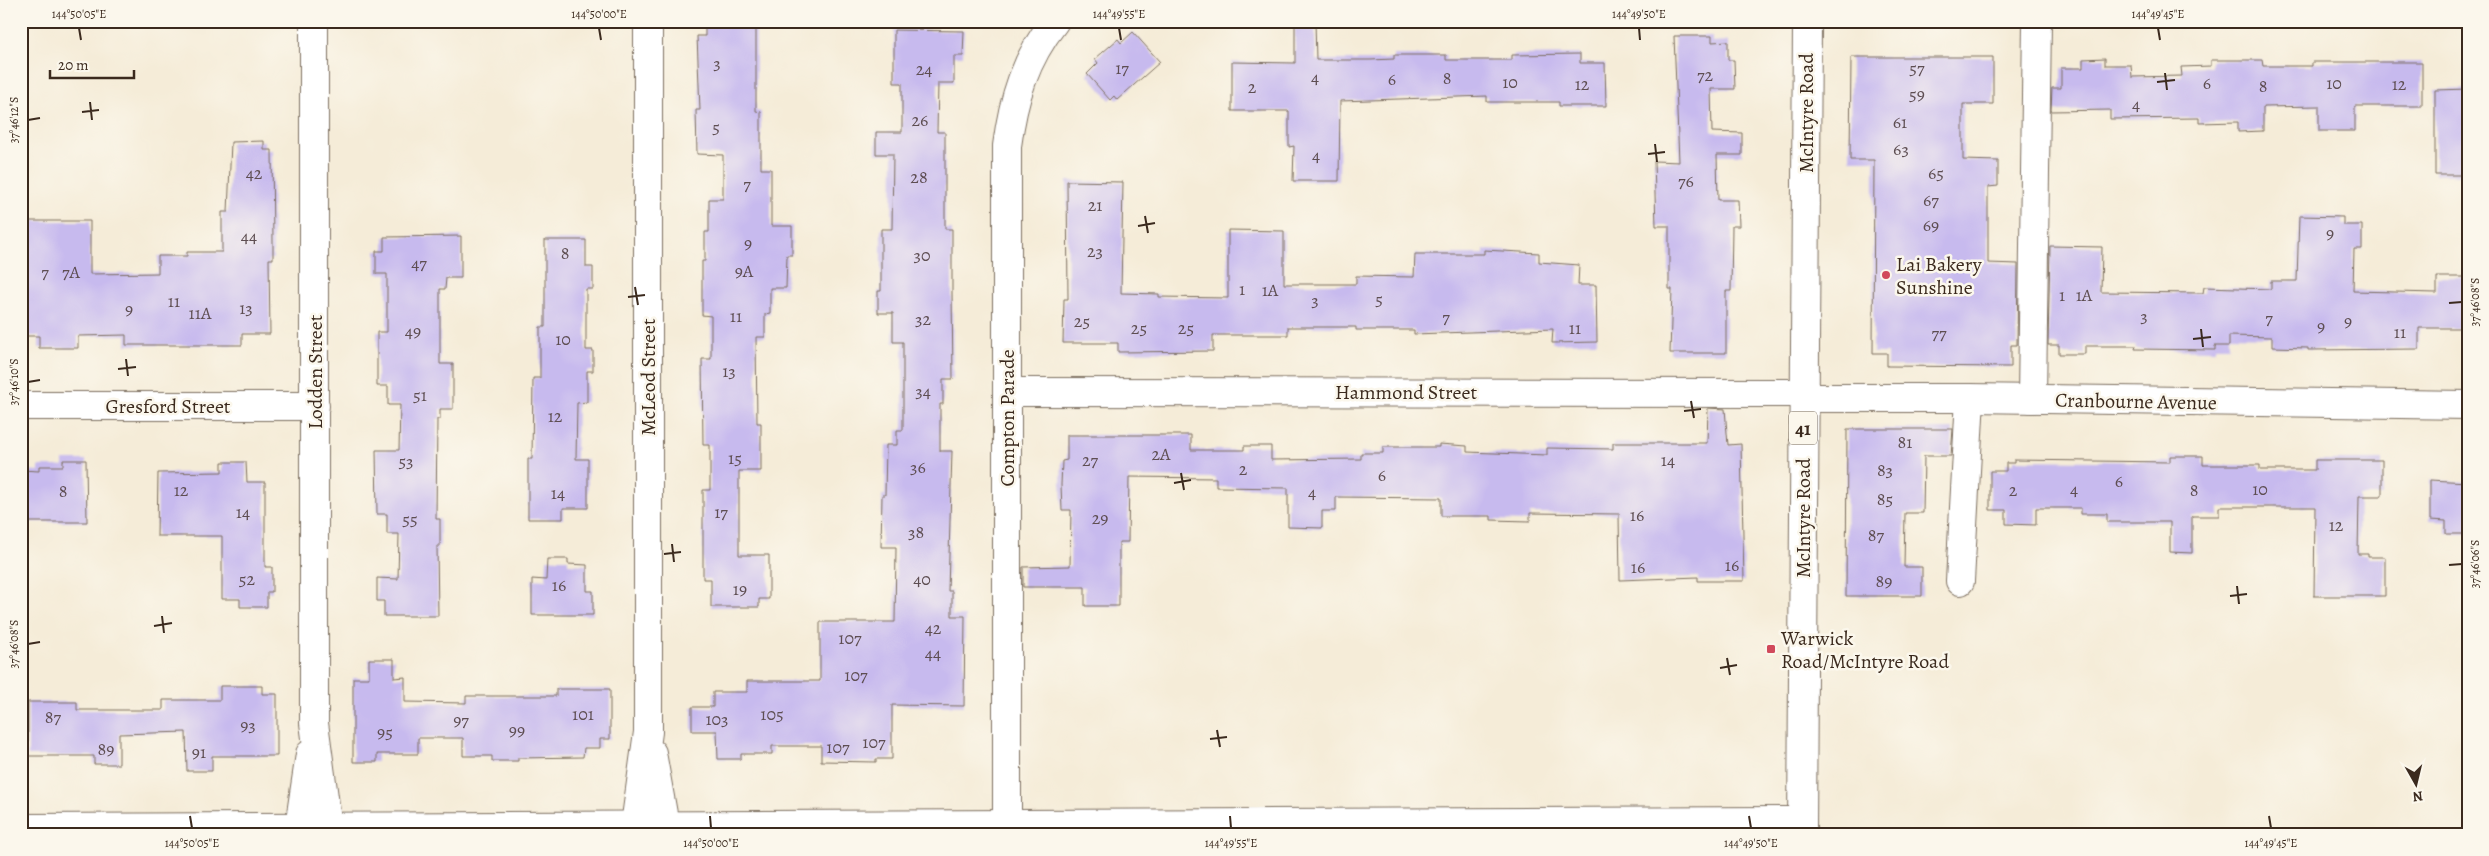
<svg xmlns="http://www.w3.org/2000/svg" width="2489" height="856" font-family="Alegreya,serif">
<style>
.building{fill:#c7baee}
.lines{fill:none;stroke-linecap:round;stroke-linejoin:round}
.minor-casing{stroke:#7c6e5f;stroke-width:30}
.major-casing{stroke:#7c6e5f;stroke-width:30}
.minor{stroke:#fff;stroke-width:28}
.major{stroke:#fff;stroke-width:28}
.ticks{fill:none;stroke:#3b2a1e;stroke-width:2}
.poi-dot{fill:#d1495b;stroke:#fbf7ec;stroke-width:2}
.labels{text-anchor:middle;stroke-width:5;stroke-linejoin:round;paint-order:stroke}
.number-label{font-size:18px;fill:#5e4e52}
.shield{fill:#fbf7ec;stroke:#75685c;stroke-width:1}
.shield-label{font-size:19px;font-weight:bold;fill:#3b2a1e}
.street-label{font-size:20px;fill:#3b2a1e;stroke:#fbf7ec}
.poi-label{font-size:20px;fill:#3b2a1e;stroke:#fbf7ec;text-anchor:start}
.neatline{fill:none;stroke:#3b2a1e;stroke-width:2}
.ticks-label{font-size:12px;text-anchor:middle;fill:#3b2a1e}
</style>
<rect width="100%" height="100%" fill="#fbf7ec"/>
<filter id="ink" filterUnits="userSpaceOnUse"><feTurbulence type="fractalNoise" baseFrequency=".02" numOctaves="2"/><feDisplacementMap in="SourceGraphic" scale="10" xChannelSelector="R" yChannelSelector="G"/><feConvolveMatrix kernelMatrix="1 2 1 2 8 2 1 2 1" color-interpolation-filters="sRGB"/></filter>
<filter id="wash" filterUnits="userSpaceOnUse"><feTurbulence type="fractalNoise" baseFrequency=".0096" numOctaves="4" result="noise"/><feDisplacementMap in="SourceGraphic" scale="20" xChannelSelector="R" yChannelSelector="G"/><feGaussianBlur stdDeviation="1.12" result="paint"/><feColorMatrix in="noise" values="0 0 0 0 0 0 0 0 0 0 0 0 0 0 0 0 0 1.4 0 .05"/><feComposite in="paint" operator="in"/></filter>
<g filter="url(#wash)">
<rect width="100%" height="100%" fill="#f5ecd8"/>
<g id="blocks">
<!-- building -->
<g class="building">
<polygon points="705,21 756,21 756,111 761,112 761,169 771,169 771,226 792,226 792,255 787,255 786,288 770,288 770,313 765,314 765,337 756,337 757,423 761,423 761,471 739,471 739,555 769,555 769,599 759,599 759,607 711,607 711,579 703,579 703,490 710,490 710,445 703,445 702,359 711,359 711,316 702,315 702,261 705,261 705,232 709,232 709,199 723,199 723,155 697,154 696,110 700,110 697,36 705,36"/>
<polygon points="1295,21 1315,21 1316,60 1370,60 1394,59 1394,55 1446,55 1446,60 1512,60 1512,55 1580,54 1580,63 1605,63 1606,106 1559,106 1559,102 1487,102 1487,96 1340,101 1339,181 1293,181 1294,146 1289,147 1289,111 1232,111 1232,62 1295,63"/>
<polygon points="894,30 964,31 963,56 954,56 954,83 938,83 937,132 945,132 945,229 952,229 952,292 953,379 943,379 943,404 940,404 940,451 952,451 948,591 952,591 952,616 965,616 964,706 892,705 892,759 876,759 876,762 821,761 821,746 772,746 772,754 741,754 741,759 718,759 717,731 692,731 692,707 713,707 713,692 747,692 747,681 820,681 820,622 895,622 896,547 881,547 882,495 885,495 886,445 897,445 897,430 903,430 903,342 893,342 893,313 878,313 878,291 881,291 881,229 892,229 893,154 876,154 876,132 902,132 902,83 894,83"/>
<polygon points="1133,32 1160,62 1117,100 1114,96 1110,100 1087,74 1098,63 1095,59 1118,39 1121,43"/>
<polygon points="1674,36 1712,36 1712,42 1728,41 1728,60 1734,60 1735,89 1711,89 1712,132 1742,133 1742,155 1717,155 1718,200 1738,200 1739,226 1732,226 1731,291 1726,291 1726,353 1670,353 1672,289 1669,289 1669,226 1656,226 1654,161 1679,162"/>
<polygon points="1851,57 1993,57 1993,104 1963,104 1963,160 1998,161 1998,186 1988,187 1988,263 2018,264 2017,345 2011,345 2011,367 1887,366 1887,353 1873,353 1874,160 1850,160"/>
<polygon points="2105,58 2105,65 2131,65 2132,77 2182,76 2181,67 2211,66 2211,60 2262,60 2263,66 2312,66 2312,62 2422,62 2422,106 2355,106 2355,131 2319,131 2319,106 2263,107 2263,131 2238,132 2238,122 2199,123 2199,118 2110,119 2110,110 2051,111 2052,88 2061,88 2061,68 2083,68 2083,59"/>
<polygon points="2468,89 2468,175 2435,175 2435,90"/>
<polygon points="264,141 264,150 272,150 273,242 273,259 269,259 270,334 242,334 242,345 126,345 126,335 78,336 78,348 39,348 39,336 26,336 26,221 90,221 90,274 158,273 158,256 187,256 187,252 222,252 222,212 228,212 231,142"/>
<polygon points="1067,181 1123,182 1121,293 1159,294 1159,297 1228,298 1228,230 1284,231 1284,284 1356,284 1356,276 1414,277 1415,254 1484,254 1484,250 1539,253 1539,262 1579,265 1578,285 1596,285 1597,342 1552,343 1553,329 1414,334 1414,330 1356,330 1356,327 1288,327 1288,335 1213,335 1213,351 1118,352 1118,343 1063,343 1064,299 1068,299"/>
<polygon points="2299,216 2343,217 2343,225 2362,225 2362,249 2354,249 2353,291 2437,293 2437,277 2468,277 2468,328 2419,328 2419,349 2308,350 2308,348 2272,347 2272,337 2229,336 2229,346 2215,346 2215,350 2135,349 2136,346 2085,346 2085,354 2059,354 2059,345 2048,345 2050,246 2102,247 2101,292 2203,293 2204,287 2271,289 2271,281 2297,281"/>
<polygon points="461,236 461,278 446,278 445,289 440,289 440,364 453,364 453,409 440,409 440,419 437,419 436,519 440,519 440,546 437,546 438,616 384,616 384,601 377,601 377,578 398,579 399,534 387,534 387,514 377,514 376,450 399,450 400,405 388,405 388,386 377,386 377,332 387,332 387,274 376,274 376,251 384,251 384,237"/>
<polygon points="545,240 586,240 586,267 593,267 593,289 586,289 586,350 593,350 593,371 587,371 587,402 577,403 576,459 588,459 588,508 563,508 563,519 528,519 528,459 532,459 533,378 540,378 540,327 545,327"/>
<polygon points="1708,408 1725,409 1728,445 1741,444 1744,581 1698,581 1698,577 1620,580 1619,514 1530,513 1530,521 1491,520 1491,516 1441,516 1441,498 1336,497 1336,511 1322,511 1322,528 1288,527 1288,488 1216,487 1216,478 1129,477 1128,542 1119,542 1119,606 1085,606 1085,587 1023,587 1023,567 1070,566 1071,510 1062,510 1061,485 1062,461 1067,460 1067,435 1191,435 1191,450 1244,450 1244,446 1271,446 1271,460 1361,459 1361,453 1383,453 1383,447 1439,447 1439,444 1467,446 1467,452 1547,455 1547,448 1613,449 1613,443 1707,443"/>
<polygon points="1847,429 1953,429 1951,456 1924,456 1923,513 1905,513 1904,567 1922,567 1922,596 1846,596"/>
<polygon points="2170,456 2203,456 2203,465 2260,465 2260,470 2315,470 2315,460 2382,460 2382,496 2359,496 2358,554 2368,554 2368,557 2385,557 2385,596 2314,596 2315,507 2219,507 2219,516 2192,516 2192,553 2170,552 2170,522 2107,522 2107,514 2081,514 2081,508 2036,508 2036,525 2006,524 2006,510 1990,510 1990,471 2006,471 2006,463 2014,463 2014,460 2170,462"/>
<polygon points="63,460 86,460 87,522 21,522 21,470 39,471 39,466 63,466"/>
<polygon points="222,462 246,462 247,482 265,482 265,567 272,567 272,592 267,592 267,607 240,607 240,599 222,599 222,536 157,536 158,473 222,472"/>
<polygon points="2430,480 2468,482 2468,534 2446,534 2446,521 2430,520"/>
<polygon points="547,559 568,559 568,564 587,565 587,591 593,591 593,615 532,615 532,579 546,580"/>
<polygon points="369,659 394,659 394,678 405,677 405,702 466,703 466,696 556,696 556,689 610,689 610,739 600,739 600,748 584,748 583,757 518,758 518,761 492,761 492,756 463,756 463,738 418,738 418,754 377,754 377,762 353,762 353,678 369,678"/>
<polygon points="220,686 262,686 262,694 277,694 277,756 212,756 212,771 187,771 186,732 119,734 119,764 94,764 94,756 28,756 28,702 77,702 77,710 163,710 163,700 220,700"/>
</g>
</g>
</g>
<g filter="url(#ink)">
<use href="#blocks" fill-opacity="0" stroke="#7c6e5f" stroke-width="1"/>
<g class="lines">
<!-- minor casing -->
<g class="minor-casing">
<g id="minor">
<polyline points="314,21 314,723 328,827"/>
<polyline points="1007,392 1804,393"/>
<polyline points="1804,398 1970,398 2468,405"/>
<polyline points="2032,399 2037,21"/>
<polyline points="21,406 315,406"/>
<polyline points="1960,581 1970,398"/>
<polyline points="652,753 665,825"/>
<polyline points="635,825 648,732 648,21"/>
<path d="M1007 825V146C1013 99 1025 59 1055 21"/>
<polyline points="299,827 310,754"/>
<polyline points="21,828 1802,821"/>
</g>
</g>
<!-- major casing -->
<g class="major-casing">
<polyline id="major" points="1802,835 1807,21"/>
</g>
<!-- minor -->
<use href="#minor" class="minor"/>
<!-- major -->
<use href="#major" class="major"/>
</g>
</g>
<!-- ticks -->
<path class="ticks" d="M79 28 81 40M599 28 601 40M1119 28 1121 40M1639 28 1640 40M2158 28 2160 40M2165 73 2167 90M2157 82 2175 80M90 102 92 120M82 112 99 110M28 120 40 118M1655 144 1657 162M1648 154 1665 152M1145 216 1148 233M1138 226 1155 223M635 287 638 305M628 297 645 295M2449 303 2462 302M2201 329 2203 347M2193 339 2211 337M126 359 128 376M118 369 136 367M28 382 40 380M1691 401 1694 418M1684 411 1701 409M1181 473 1184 490M1174 483 1191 480M672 544 674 562M664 554 681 552M2449 565 2462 564M2237 586 2239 604M2230 596 2247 594M162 616 164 633M154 626 172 623M28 644 40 642M1727 658 1730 675M1720 668 1737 665M1217 730 1220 747M1210 739 1227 737M190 816 192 828M710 816 711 828M1230 816 1231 828M1749 816 1751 828M2269 816 2271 828"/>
<!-- markers -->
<g class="poi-dot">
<circle cx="1886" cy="275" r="5"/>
<rect x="1766" y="644" width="10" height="10" rx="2.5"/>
</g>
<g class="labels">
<!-- number labels -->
<g class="number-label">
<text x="717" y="69">3</text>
<text x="1122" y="74">17</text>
<text x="1917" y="74">57</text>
<text x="924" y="75">24</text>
<text x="1705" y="81">72</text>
<text x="1315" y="83">4</text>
<text x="1447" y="84">8</text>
<text x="1392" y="85">6</text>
<text x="1510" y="88">10</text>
<text x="2207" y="89">6</text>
<text x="2334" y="89">10</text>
<text x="1582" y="90">12</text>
<text x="2399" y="90">12</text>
<text x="2263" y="92">8</text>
<text x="1252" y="93">2</text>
<text x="1917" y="100">59</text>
<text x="2136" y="110">4</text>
<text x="920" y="126">26</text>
<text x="1900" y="128">61</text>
<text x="716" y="133">5</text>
<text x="1901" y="155">63</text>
<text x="1316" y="161">4</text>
<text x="254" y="179">42</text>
<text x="1936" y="179">65</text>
<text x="919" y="183">28</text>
<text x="1686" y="187">76</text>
<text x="747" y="190">7</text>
<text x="1931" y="206">67</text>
<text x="1095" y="211">21</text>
<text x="1931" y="231">69</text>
<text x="2330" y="239">9</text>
<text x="249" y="242">44</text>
<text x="748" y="249">9</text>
<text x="1095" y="257">23</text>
<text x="565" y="259">8</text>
<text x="922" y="261">30</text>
<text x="419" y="269">47</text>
<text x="744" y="277">9A</text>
<text x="45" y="278">7</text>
<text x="71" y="278">7A</text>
<text x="1242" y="295">1</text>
<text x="1270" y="296">1A</text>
<text x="2062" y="301">1</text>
<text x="2084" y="301">1A</text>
<text x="1379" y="305">5</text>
<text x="1315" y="306">3</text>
<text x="174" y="307">11</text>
<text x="246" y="314">13</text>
<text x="129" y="315">9</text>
<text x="200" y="319">11A</text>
<text x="736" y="322">11</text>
<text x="2144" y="322">3</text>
<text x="1446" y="323">7</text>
<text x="2269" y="324">7</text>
<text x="923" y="325">32</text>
<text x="1082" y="327">25</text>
<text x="2348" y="327">9</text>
<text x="2321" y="332">9</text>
<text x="1139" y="334">25</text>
<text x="1186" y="334">25</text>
<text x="1575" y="334">11</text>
<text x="413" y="337">49</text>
<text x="2400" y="338">11</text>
<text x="1939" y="339">77</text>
<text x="563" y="345">10</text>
<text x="729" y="377">13</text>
<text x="923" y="397">34</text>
<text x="420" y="401">51</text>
<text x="555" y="422">12</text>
<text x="1905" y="448">81</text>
<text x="1161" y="460">2A</text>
<text x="735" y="464">15</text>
<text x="1090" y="466">27</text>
<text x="1668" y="466">14</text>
<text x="406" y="467">53</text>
<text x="918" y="473">36</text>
<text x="1243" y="475">2</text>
<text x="1885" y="476">83</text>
<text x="1382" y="481">6</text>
<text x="2119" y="487">6</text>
<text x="2074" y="495">4</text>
<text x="2260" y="495">10</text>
<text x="181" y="496">12</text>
<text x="2013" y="496">2</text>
<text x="2194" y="496">8</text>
<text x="63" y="497">8</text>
<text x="1312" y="498">4</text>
<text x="558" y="499">14</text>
<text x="1885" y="505">85</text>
<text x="243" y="518">14</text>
<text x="721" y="518">17</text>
<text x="1637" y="521">16</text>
<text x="1100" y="524">29</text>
<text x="410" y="525">55</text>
<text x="2336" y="531">12</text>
<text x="916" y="538">38</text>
<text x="1876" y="541">87</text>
<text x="1732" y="571">16</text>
<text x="1638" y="573">16</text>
<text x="247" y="585">52</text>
<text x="922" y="585">40</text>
<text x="1884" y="587">89</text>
<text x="559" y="591">16</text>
<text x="740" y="595">19</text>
<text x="933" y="634">42</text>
<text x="850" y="644">107</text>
<text x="933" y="659">44</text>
<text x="856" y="681">107</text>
<text x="583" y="720">101</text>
<text x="772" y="720">105</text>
<text x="53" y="723">87</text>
<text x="717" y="725">103</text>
<text x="461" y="726">97</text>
<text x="248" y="731">93</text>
<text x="517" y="736">99</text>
<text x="385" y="738">95</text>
<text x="874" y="748">107</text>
<text x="838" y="753">107</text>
<text x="106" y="755">89</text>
<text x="199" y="758">91</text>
</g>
<!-- shield labels -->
<rect class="shield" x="1789" y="411.5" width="28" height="33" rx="4"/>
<g class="shield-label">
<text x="1803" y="435">41</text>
</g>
<!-- street labels -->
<g class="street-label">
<text transform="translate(1806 113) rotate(-90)" y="7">McIntyre Road</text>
<text transform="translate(315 372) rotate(-90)" y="7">Lodden Street</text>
<text transform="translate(648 377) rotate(-90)" y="7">McLeod Street</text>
<text x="1406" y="399">Hammond Street</text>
<text transform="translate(2136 401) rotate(1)" y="7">Cranbourne Avenue</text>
<text x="168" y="413">Gresford Street</text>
<text transform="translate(1007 418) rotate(-90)" y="7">Compton Parade</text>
<text transform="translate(1803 518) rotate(-90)" y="7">McIntyre Road</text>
</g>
<!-- poi labels -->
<g class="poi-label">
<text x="1896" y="271">Lai Bakery<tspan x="1896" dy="23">Sunshine</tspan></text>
<text x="1781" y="645">Warwick<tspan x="1781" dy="23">Road/McIntyre Road</tspan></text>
</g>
</g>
<!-- margin -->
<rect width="2489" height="856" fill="none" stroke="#fbf7ec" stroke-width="55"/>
<!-- north arrow -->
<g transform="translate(2416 784) rotate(172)" stroke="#fbf7ec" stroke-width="4" paint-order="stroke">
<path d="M0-4L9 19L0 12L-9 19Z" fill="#3b2a1e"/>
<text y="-8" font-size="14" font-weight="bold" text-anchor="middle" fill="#3b2a1e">N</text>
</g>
<!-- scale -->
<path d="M50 70v8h84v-8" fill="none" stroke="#3b2a1e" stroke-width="2.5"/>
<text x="58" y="70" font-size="15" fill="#3b2a1e" stroke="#fbf7ec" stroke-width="4" paint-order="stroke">20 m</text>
<rect x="28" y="28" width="2434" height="800" class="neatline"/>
<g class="ticks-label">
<text x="79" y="18">144°50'05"E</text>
<text x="599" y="18">144°50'00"E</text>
<text x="1119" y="18">144°49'55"E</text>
<text x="1639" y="18">144°49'50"E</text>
<text x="2158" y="18">144°49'45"E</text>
<text transform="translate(14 120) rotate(-90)" y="4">37°46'12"S</text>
<text transform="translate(2475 302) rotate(-90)" y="4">37°46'08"S</text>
<text transform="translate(14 382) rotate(-90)" y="4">37°46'10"S</text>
<text transform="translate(2475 564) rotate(-90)" y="4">37°46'06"S</text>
<text transform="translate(14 644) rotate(-90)" y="4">37°46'08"S</text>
<text x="192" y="847">144°50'05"E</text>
<text x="711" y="847">144°50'00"E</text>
<text x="1231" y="847">144°49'55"E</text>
<text x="1751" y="847">144°49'50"E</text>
<text x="2271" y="847">144°49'45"E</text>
</g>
</svg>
